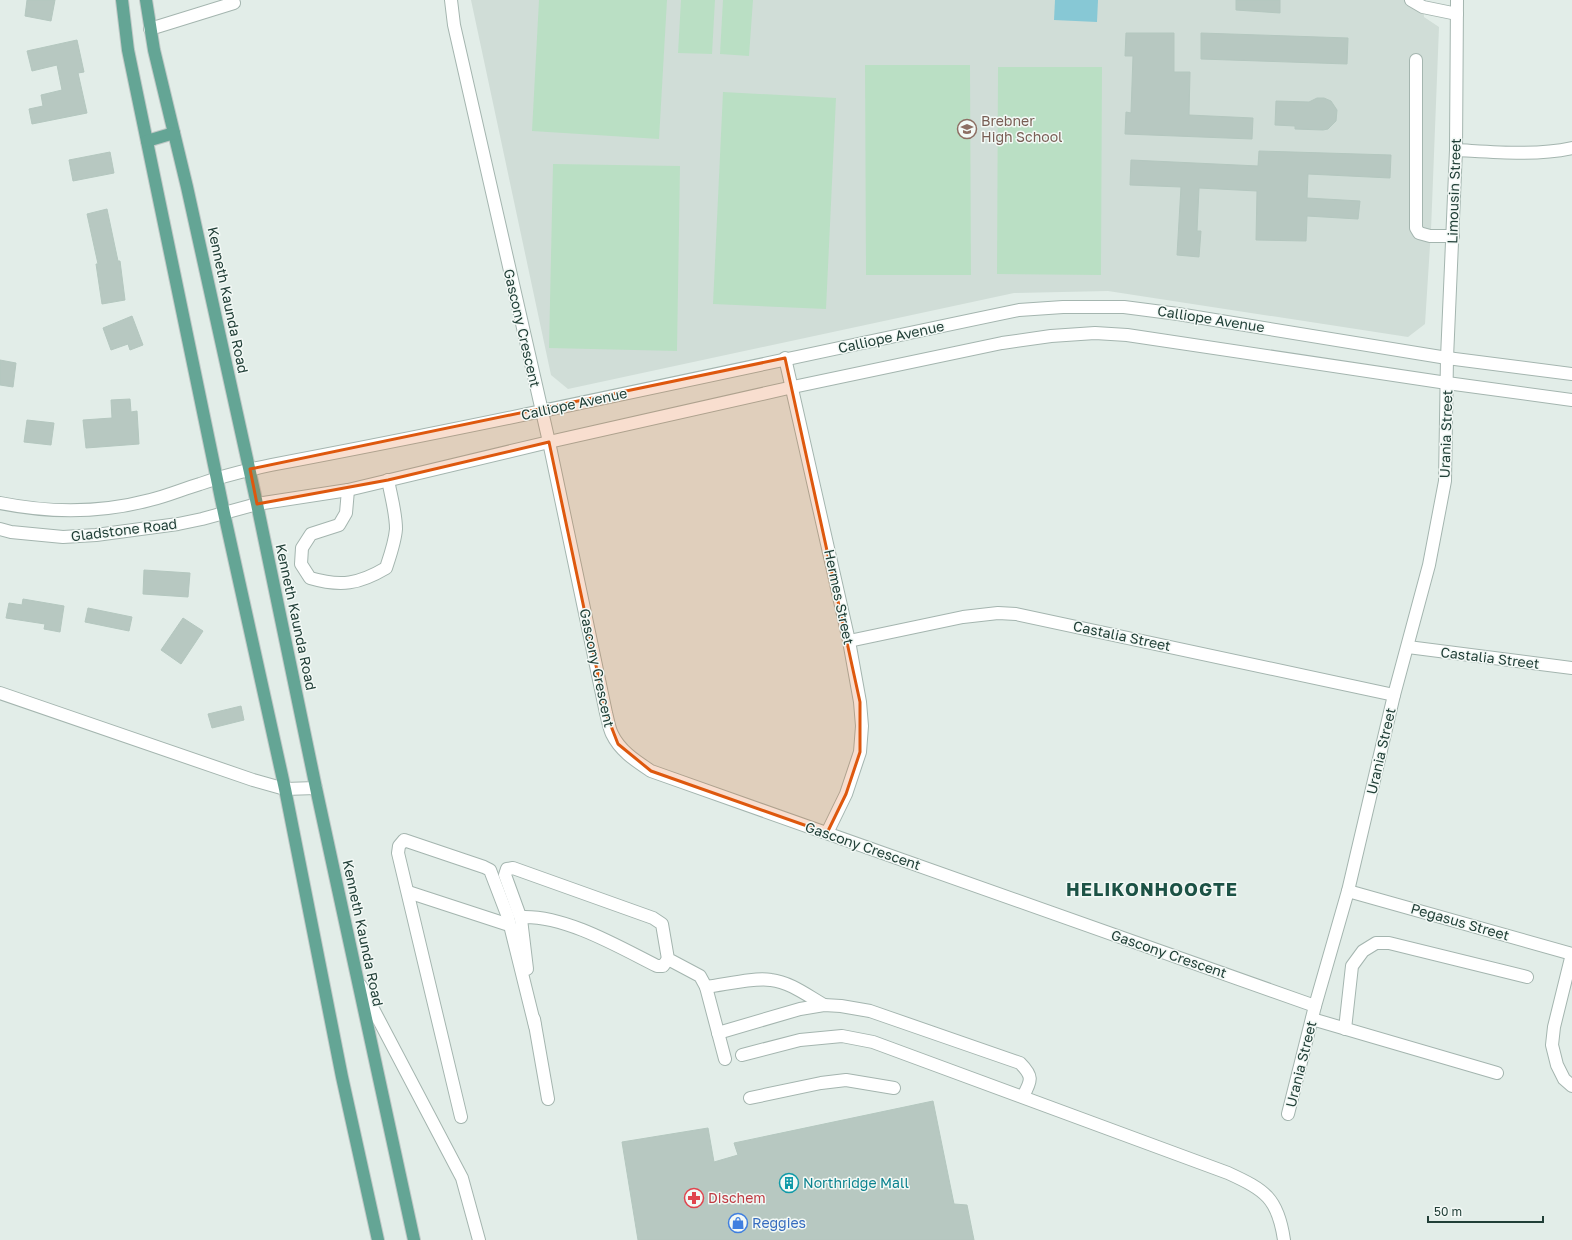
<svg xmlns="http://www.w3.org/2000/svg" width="1572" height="1240" font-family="'Golos Text',sans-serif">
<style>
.built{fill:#d0ddd7}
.green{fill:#badfc4}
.water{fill:#87c8d5}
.building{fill:#b7c8c1;stroke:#b4c7bf}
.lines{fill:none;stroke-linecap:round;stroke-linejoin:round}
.minor-casing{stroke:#a4b5af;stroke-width:14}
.major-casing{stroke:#c1c9c7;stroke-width:14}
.minor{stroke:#fff;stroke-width:12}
.major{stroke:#64a595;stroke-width:12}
.marked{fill:#de580e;fill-opacity:0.2;stroke:#de580e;stroke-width:3;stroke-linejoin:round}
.labels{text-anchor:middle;stroke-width:3;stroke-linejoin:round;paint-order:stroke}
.education-label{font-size:14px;fill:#785e54;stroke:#f3f9f6;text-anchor:start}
.street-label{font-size:14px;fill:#213f37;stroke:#f3f9f6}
.culture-label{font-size:14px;fill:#0d838f;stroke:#f3f9f6;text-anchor:start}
.health-label{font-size:14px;fill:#be3a42;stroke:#f3f9f6;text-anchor:start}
.shop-label{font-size:14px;fill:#366cbe;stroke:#f3f9f6;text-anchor:start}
.district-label{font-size:18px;font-weight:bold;letter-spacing:1px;fill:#1c5245;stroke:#f3f9f6}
</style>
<rect width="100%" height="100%" fill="#e2ede8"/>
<!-- built -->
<polygon class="built" points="471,0 1423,0 1424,17 1439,27 1431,230 1425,324 1408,337 1108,291 1014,293 568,389 551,375"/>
<!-- green -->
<g class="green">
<polygon points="539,0 667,0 659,139 532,131"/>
<polygon points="681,0 715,0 712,54 678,53"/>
<polygon points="723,0 753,0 749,56 720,54"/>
<polygon points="865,65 970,65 971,275 866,275"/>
<polygon points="998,67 1102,67 1101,275 997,274"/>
<polygon points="723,92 836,98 826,309 713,304"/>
<polygon points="553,164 680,166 677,351 549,348"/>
</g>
<!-- water -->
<polygon class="water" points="1055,0 1098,0 1097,22 1054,20"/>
<!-- building -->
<g class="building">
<polygon points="27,0 55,0 51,21 25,16"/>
<polygon points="1236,0 1280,0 1280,13 1236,10"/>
<polygon points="1126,33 1174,33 1174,72 1190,72 1189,115 1253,118 1252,139 1125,134 1126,112 1131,113 1133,56 1125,56"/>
<polygon points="1201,33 1348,38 1347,64 1201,59"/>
<polygon points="77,40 84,72 78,73 87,113 32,124 29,109 43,106 41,95 62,90 57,65 32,71 27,51"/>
<polygon points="1317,98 1324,98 1331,101 1337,110 1336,121 1328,129 1323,130 1295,129 1295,126 1275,125 1276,101 1309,102"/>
<polygon points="1259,151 1391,155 1390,178 1308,174 1307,198 1360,201 1358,219 1307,216 1306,241 1256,240 1257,191 1199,188 1197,231 1201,231 1199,257 1177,255 1181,187 1130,185 1131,160 1258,166"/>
<polygon points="110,152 114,173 73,181 69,160"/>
<polygon points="107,209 118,261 120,261 125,300 102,304 96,264 98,264 87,214"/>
<polygon points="132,316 143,345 130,350 128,344 111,350 103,328"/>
<polygon points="0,360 16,363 13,387 0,385"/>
<polygon points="130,399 131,412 137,411 139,444 86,448 83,420 112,418 111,400"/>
<polygon points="27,420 54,423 51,445 24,442"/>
<polygon points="144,570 190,573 188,597 143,594"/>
<polygon points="23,599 64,606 60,632 44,629 45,624 6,618 9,603 22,605"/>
<polygon points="88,608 132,617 129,631 85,622"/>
<polygon points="183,618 203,631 181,664 161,650"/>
<polygon points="241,706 244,720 212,728 208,714"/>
<polygon points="933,1101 954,1204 967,1205 974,1240 638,1240 622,1142 708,1128 714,1162 738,1155 734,1143"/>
</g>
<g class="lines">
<!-- minor casing -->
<g class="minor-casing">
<g id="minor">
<path d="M451 0 454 25 549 442 606 713C608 720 609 728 612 734 620 751 636 761 651 771L1315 1006"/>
<polyline points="1411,0 1423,7 1457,14"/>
<polyline points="150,29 234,3"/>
<polyline points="1416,60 1416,228 1419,233 1430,236 1453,236"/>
<path d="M1456 150C1494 152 1535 156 1572 148"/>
<polyline points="785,358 849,641 860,702 862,726 860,752 846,794 827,833"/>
<path d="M348 490 346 513 339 525 311 534 302 548 301 564 310 578C341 587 359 584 386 568 390 556 395 542 396 529 396 513 391 496 388 480"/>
<path d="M0 503C50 513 101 513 150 500 167 496 183 489 200 484 223 476 247 470 271 465 521 418 769 362 1019 310L1063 307H1124L1178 314 1447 358 1572 374"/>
<polyline points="0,529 11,532 63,537 96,535 178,524 202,519 257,504 348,490 549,442 793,387 1002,343 1051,336 1095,333 1127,335 1447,383 1572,400"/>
<polyline points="849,641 963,617 998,613 1016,614 1394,695"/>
<polyline points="1408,647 1572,668"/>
<polyline points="0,693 253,780 285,789 316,788"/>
<polyline points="1348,891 1572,954"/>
<polyline points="408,892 506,924 508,921"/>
<polyline points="521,919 505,875 507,869 513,868 653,918 662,924 668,959 700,976 706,987 725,1059"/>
<polyline points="1572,954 1554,1027 1552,1045 1557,1065 1564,1079 1572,1086"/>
<path d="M527 969 521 919 523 917C567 916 619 947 657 966H663L668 959"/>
<polyline points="361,986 462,1178 479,1240"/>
<path d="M706 987C724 985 754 977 771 980 790 982 808 996 824 1005"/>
<polyline points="534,1019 548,1099"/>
<polyline points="1312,1019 1497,1073"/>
<polyline points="1345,1029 1352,966 1363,951 1376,943 1389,943 1527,977"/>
<path d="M718 1033 800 1009 824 1005 841 1006 870 1011 1020 1063C1033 1076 1032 1080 1023 1096"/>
<path d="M742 1055 800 1040 842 1036 873 1042 1228 1173C1265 1190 1278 1198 1284 1240"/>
<polyline points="750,1098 821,1083 846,1080 894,1088"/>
<polyline points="1288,1114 1315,1006 1348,891 1394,695 1429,565 1445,481 1447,358 1456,150 1457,0"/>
<polyline points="461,1117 398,853 399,846 404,840 484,867 490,870 508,917 535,1026"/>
</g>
</g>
<!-- major casing -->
<g class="major-casing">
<g id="major">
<polyline points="122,0 128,50 224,513 285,789 342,1077 378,1240"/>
<polyline points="146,0 154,50 187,187 257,504 316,788 414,1240"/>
<polyline points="147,141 174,133"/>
</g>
</g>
<!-- minor -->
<use href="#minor" class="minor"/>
<!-- major -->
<use href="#major" class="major"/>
</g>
<!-- marked area -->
<path class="marked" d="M785 358 860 702V752L846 794 827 833 651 771 618 744 606 713 549 442 388 480 257 504 250 469Z"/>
<!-- icons -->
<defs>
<g id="school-ring" transform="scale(1)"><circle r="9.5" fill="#f3f9f6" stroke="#8d6e63" stroke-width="1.5"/><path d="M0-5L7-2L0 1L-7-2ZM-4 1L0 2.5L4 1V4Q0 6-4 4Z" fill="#8d6e63"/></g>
<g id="building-ring" transform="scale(1)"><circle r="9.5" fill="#f3f9f6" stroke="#0f9aa8" stroke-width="1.5"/><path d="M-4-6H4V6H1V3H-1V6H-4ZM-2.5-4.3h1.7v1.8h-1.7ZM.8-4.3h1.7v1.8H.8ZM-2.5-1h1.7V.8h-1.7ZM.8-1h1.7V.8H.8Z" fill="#0f9aa8"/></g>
<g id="pharmacy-ring" transform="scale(1)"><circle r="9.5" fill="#f3f9f6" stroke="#e0444e" stroke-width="1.5"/><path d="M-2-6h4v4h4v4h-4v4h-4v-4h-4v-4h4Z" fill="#e0444e"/></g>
<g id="shop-ring" transform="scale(1)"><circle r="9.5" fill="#f3f9f6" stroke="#3f7fe0" stroke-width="1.5"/><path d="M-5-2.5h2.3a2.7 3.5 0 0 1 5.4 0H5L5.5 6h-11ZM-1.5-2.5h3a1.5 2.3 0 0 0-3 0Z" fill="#3f7fe0"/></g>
</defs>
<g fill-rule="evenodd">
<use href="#school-ring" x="967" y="129"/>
<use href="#building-ring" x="789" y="1183"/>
<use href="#pharmacy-ring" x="694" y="1198"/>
<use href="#shop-ring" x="738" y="1223"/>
</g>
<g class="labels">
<!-- education labels -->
<g class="education-label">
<text x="981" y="126">Brebner<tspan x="981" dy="16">High School</tspan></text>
</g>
<!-- street labels -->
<g class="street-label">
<text transform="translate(1454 191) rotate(-88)" y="5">Limousin Street</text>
<text transform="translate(228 300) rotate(78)" y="5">Kenneth Kaunda Road</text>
<text transform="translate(1211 319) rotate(9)" y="5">Calliope Avenue</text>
<text transform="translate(522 328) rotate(77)" y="5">Gascony Crescent</text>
<text transform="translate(891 337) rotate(-12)" y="5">Calliope Avenue</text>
<text transform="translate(574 404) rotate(-12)" y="5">Calliope Avenue</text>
<text transform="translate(1446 434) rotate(-88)" y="5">Urania Street</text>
<text transform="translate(124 530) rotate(-7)" y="5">Gladstone Road</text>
<text transform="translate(839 597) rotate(78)" y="5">Hermes Street</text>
<text transform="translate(296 617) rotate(78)" y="5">Kenneth Kaunda Road</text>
<text transform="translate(1122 636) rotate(12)" y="5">Castalia Street</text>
<text transform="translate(1490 658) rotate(7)" y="5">Castalia Street</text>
<text transform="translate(597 668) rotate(78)" y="5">Gascony Crescent</text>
<text transform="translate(1381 751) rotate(-77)" y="5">Urania Street</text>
<text transform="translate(863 846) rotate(19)" y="5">Gascony Crescent</text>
<text transform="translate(1460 922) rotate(16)" y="5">Pegasus Street</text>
<text transform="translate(363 933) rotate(78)" y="5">Kenneth Kaunda Road</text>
<text transform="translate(1169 954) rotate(19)" y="5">Gascony Crescent</text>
<text transform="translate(1301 1064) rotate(-76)" y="5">Urania Street</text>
</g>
<!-- culture labels -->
<g class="culture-label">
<text x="803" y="1188">Northridge Mall</text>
</g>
<!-- health labels -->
<g class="health-label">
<text x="708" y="1203">Dischem</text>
</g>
<!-- shop labels -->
<g class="shop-label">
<text x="752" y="1228">Reggies</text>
</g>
<!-- district labels -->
<g class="district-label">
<text x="1152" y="896">HELIKONHOOGTE</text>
</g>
</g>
<!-- scale -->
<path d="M1428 1216v6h115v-6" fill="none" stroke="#213f37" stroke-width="2"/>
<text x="1434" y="1216" font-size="12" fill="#213f37" stroke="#f3f9f6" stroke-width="3" paint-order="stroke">50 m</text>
</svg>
